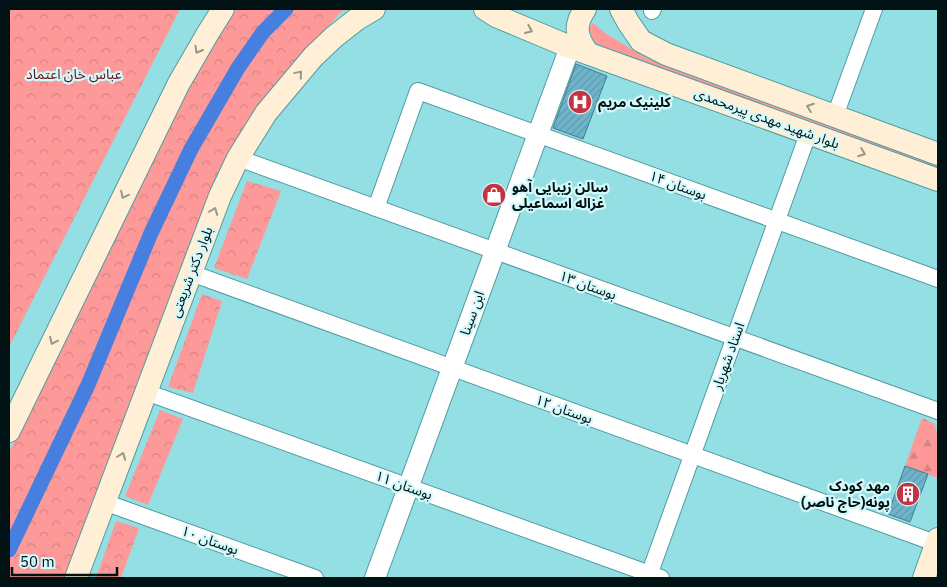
<svg xmlns="http://www.w3.org/2000/svg" width="947" height="587" font-family="'IBM Plex Sans','Noto Sans Arabic',sans-serif">
<style>
.green{fill:#fe9999}
.forest{fill:url(#forest-firs)}
.park{fill:url(#park-crowns)}
.lines{fill:none;stroke-linecap:round;stroke-linejoin:round}
.canal{stroke:#467fdf;stroke-width:15}
.building{fill:url(#building-hatch);stroke:#397e93}
.minor-casing{stroke:#509ca0;stroke-width:18}
.tertiary-casing{stroke:#509ca0;stroke-width:22}
.secondary-casing{stroke:#509ca0;stroke-width:24}
.minor{stroke:#fff;stroke-width:16}
.tertiary{stroke:#fff;stroke-width:20}
.secondary{stroke:#feefd6;stroke-width:22}
.oneway{stroke:#989788}
.labels{text-anchor:middle;stroke-width:4.5;stroke-linejoin:round;paint-order:stroke}
.park-label{font-size:14px;fill:#63121b;stroke:#d4f9fb}
.poi-label{font-size:14px;font-weight:bold;fill:#001214;stroke:#d4f9fb;text-anchor:start}
.street-label{font-size:14px;fill:#001214;stroke:#d4f9fb}
</style>
<defs>
<pattern id="forest-firs" width="22" height="20" patternUnits="userSpaceOnUse" patternTransform="scale(1.25)"><rect width="22" height="20" fill="#fe9999"/><path d="M5 1l3.5 6h-7zM16 11l3.5 6h-7z" fill="#d88383"/></pattern>
<pattern id="park-crowns" width="20" height="18" patternUnits="userSpaceOnUse" patternTransform="scale(1.25)"><rect width="20" height="18" fill="#fe9999"/><path d="M2 6a3 3 0 1 1 6 0M12 15a3 3 0 1 1 6 0" fill="none" stroke="#d88383"/></pattern>
<pattern id="building-hatch" width="6" height="6" patternUnits="userSpaceOnUse" patternTransform="scale(1.25)"><rect width="6" height="6" fill="#70b4ca"/><path d="M-1 1l2-2M0 6l6-6M5 7l2-2" fill="none" stroke="#5f9aad"/></pattern>
</defs>
<rect width="100%" height="100%" fill="#93dfe4"/>
<!-- green -->
<polygon class="green" points="593,23 605,33 648,59 938,165 938,170 594,43 589,28"/>
<!-- forest -->
<polygon class="forest" points="922,418 935,424 938,440 938,478 905,466"/>
<!-- park -->
<g class="park">
<polygon points="9,9 180,9 9,347"/>
<polygon points="237,9 348,9 341,12 290,69 260,105 65,578 9,578 9,452 190,83 220,30"/>
<polygon points="247,181 281,191 247,279 214,268"/>
<polygon points="202,294 222,301 193,393 168,387"/>
<polygon points="160,410 183,419 148,505 125,496"/>
<polygon points="116,521 139,528 121,578 96,578"/>
</g>
<g class="lines">
<!-- canal -->
<polyline class="canal" points="9,550 88,385 151,233 191,149 238,68 263,32 286,9"/>
</g>
<!-- building -->
<g class="building">
<polygon points="576,64 607,76 583,139 553,128"/>
<polygon points="905,466 928,474 910,522 888,514"/>
</g>
<g class="lines">
<!-- minor casing -->
<g class="minor-casing">
<g id="minor">
<polyline points="652,11 653,9"/>
<polyline points="835,116 874,9"/>
<polyline points="238,158 938,411"/>
<polyline points="376,208 418,91 938,279"/>
<polyline points="191,273 938,544"/>
<polyline points="146,392 661,578"/>
<polyline points="104,502 315,578"/>
<polyline points="648,578 808,134"/>
</g>
</g>
<!-- tertiary casing -->
<g class="tertiary-casing">
<polyline id="tertiary" points="375,578 570,47"/>
</g>
<!-- secondary casing -->
<g class="secondary-casing">
<g id="secondary">
<polyline points="485,9 496,16 570,47 938,180"/>
<path d="M585 9C574 25 576 37 587 52"/>
<polyline points="621,9 628,22 641,41 666,54 938,154"/>
<polyline points="9,431 179,83 208,33 223,9"/>
<polyline points="76,578 220,196 238,158 266,113 313,57 334,37 357,19 374,9"/>
<polyline points="924,578 938,539"/>
</g>
</g>
<!-- minor -->
<use href="#minor" class="minor"/>
<!-- tertiary -->
<use href="#tertiary" class="tertiary"/>
<!-- secondary -->
<use href="#secondary" class="secondary"/>
</g>
<!-- one-way arrows -->
<defs><path id="oneway-chevron" d="M-2-3.5L2.5 0L-2 3.5" fill="none" stroke-width="1.6" stroke-linecap="round" stroke-linejoin="round" transform="scale(1.25)"/></defs>
<g class="oneway">
<use href="#oneway-chevron" transform="translate(529 30) rotate(23)"/>
<use href="#oneway-chevron" transform="translate(198 50) rotate(120)"/>
<use href="#oneway-chevron" transform="translate(299 74) rotate(-50)"/>
<use href="#oneway-chevron" transform="translate(810 107) rotate(-160)"/>
<use href="#oneway-chevron" transform="translate(862 153) rotate(20)"/>
<use href="#oneway-chevron" transform="translate(124 195) rotate(116)"/>
<use href="#oneway-chevron" transform="translate(214 211) rotate(-69)"/>
<use href="#oneway-chevron" transform="translate(53 341) rotate(116)"/>
<use href="#oneway-chevron" transform="translate(122 456) rotate(-69)"/>
</g>
<!-- icons -->
<defs>
<g id="hospital-disc" transform="scale(1.25)"><circle r="9.5" fill="#c33341" stroke="#d4f9fb"/><path d="M-5-5h3v3.5h4V-5h3V5h-3V1.5h-4V5h-3Z" fill="#fff"/></g>
<g id="shop-disc" transform="scale(1.25)"><circle r="9.5" fill="#c33341" stroke="#d4f9fb"/><path d="M-5-2.5h2.3a2.7 3.5 0 0 1 5.4 0H5L5.5 6h-11ZM-1.5-2.5h3a1.5 2.3 0 0 0-3 0Z" fill="#fff"/></g>
<g id="building-disc" transform="scale(1.25)"><circle r="9.5" fill="#c33341" stroke="#d4f9fb"/><path d="M-4-6H4V6H1V3H-1V6H-4ZM-2.5-4.3h1.7v1.8h-1.7ZM.8-4.3h1.7v1.8H.8ZM-2.5-1h1.7V.8h-1.7ZM.8-1h1.7V.8H.8Z" fill="#fff"/></g>
</defs>
<g fill-rule="evenodd">
<use href="#hospital-disc" x="580" y="102"/>
<use href="#shop-disc" x="494" y="195"/>
<use href="#building-disc" x="908" y="494"/>
</g>
<g class="labels">
<!-- park labels -->
<g class="park-label">
<text x="74" y="79">عباس خان اعتماد</text>
</g>
<!-- poi labels -->
<g class="poi-label">
<text x="598" y="107">کلینیک مریم</text>
<text x="512" y="192">سالن زیبایی آهو<tspan x="512" dy="16">غزاله اسماعیلی</tspan></text>
<text x="890" y="491" text-anchor="end">مهد کودک<tspan x="890" dy="16">پونه(حاج ناصر)</tspan></text>
</g>
<!-- street labels -->
<g class="street-label">
<text transform="translate(767 118) rotate(20)" y="5">بلوار شهید مهدی پیرمحمدی</text>
<text transform="translate(678 185) rotate(20)" y="5">بوستان ۱۴</text>
<text transform="translate(191 272) rotate(-69)" y="5">بلوار دکتر شریعتی</text>
<text transform="translate(588 285) rotate(20)" y="5">بوستان ۱۳</text>
<text transform="translate(472 313) rotate(-70)" y="5">ابن سینا</text>
<text transform="translate(728 356) rotate(-70)" y="5">استاد شهریار</text>
<text transform="translate(564 409) rotate(20)" y="5">بوستان ۱۲</text>
<text transform="translate(404 485) rotate(20)" y="5">بوستان ۱۱</text>
<text transform="translate(210 540) rotate(20)" y="5">بوستان ۱۰</text>
</g>
</g>
<!-- border -->
<rect width="947" height="587" fill="none" stroke="#001214" stroke-width="20"/>
<!-- scale -->
<path d="M12 567v8h105v-8" fill="none" stroke="#001214" stroke-width="2.5"/>
<text x="20" y="567" font-size="15" fill="#001214" stroke="#d4f9fb" stroke-width="4" paint-order="stroke">50 m</text>
</svg>
